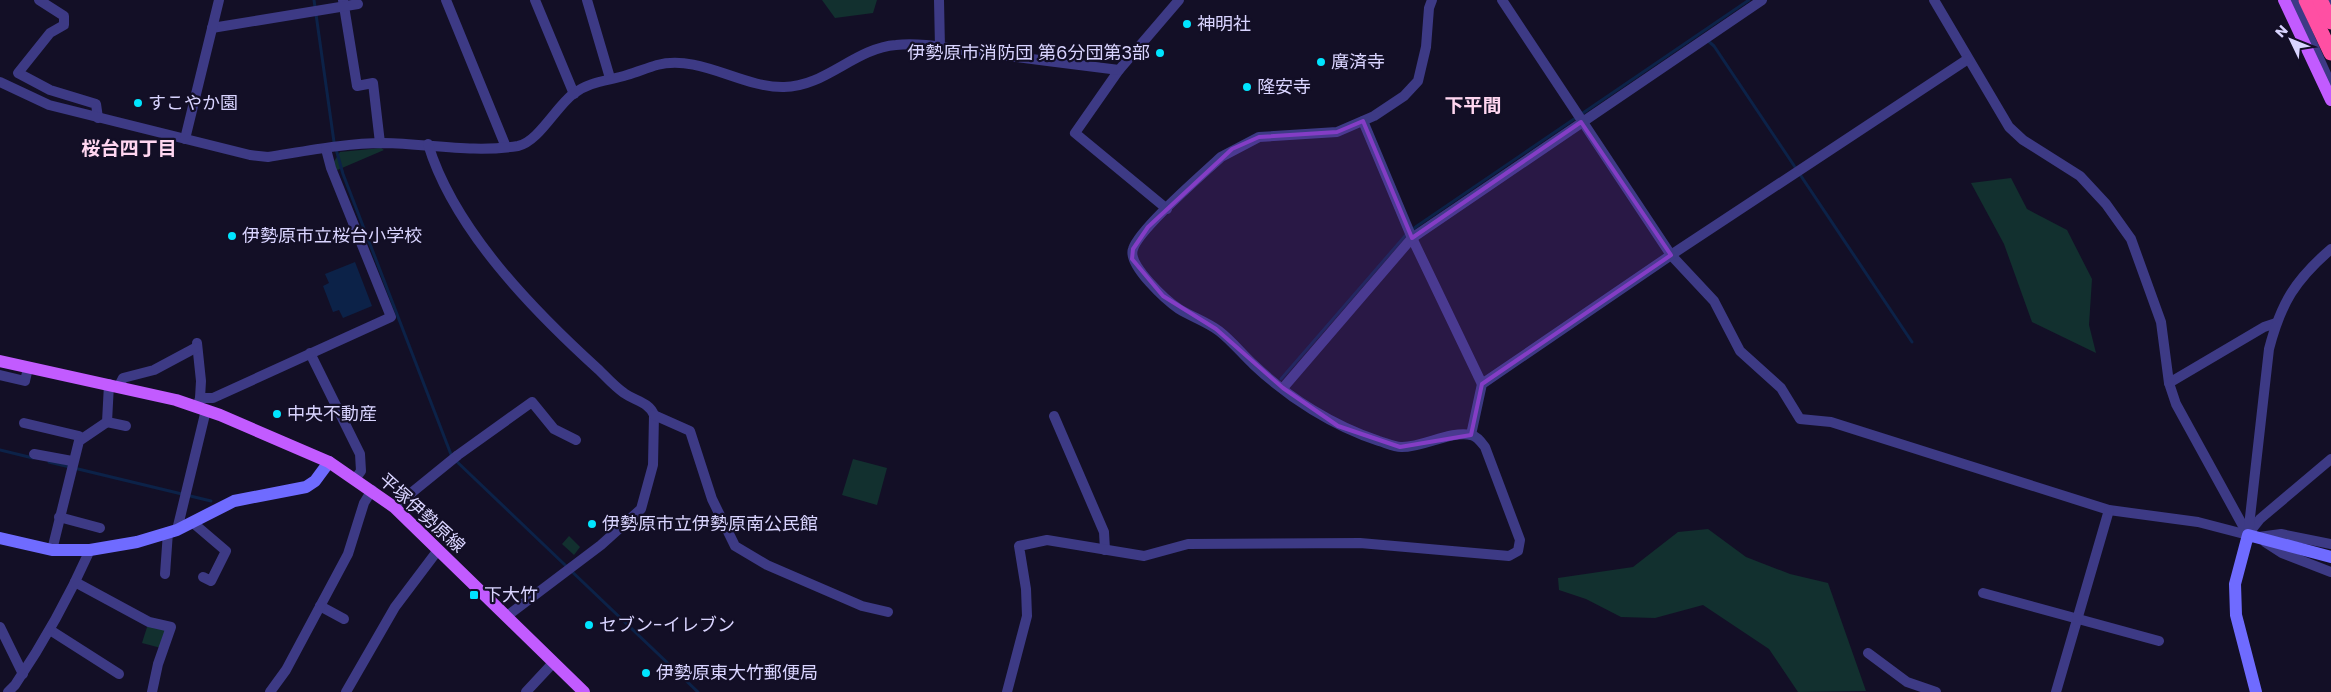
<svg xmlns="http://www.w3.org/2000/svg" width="2331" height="692" font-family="Poppins,'Noto Sans JP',sans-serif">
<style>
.green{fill:#12302f}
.water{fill:#0c2248}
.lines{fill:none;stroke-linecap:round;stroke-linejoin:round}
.stream{stroke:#0c2248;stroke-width:3}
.street{stroke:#3d3a85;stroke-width:10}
.secondary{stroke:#6f6bff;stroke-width:12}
.primary{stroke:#c25bff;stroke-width:12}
.highway{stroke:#ff4fa3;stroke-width:15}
.marked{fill:#843dc5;fill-opacity:0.2;stroke:#843dc5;stroke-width:4;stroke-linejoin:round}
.poi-dot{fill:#00e5ff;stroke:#130f26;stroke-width:2}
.labels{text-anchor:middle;stroke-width:4.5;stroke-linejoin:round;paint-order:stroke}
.poi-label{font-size:18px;fill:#d9d4ff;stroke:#130f26;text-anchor:start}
.street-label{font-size:18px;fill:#d9d4ff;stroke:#130f26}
.neighbourhood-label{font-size:19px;font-weight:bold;fill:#ffd6f0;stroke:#130f26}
</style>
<rect width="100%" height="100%" fill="#130f26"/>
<!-- green -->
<g class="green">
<polygon points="822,0 877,0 873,13 835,18"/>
<polygon points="381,148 384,150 335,171 333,163 340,152"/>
<polygon points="2011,178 2027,209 2067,230 2092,279 2089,325 2096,353 2032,322 2004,244 1971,183"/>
<polygon points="853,459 887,468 877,505 842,495"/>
<polygon points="1708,529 1746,557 1790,574 1828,583 1866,691 1798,692 1769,649 1703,605 1655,618 1621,617 1586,599 1559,590 1558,578 1633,567 1678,532"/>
<polygon points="569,536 580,547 574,555 562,544"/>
<polygon points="148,624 166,630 161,648 142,643"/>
</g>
<!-- water -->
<polygon class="water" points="355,262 372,306 343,318 339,310 333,312 323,286 329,283 325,274"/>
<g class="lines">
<!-- stream -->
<g class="stream">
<polyline points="314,0 334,142 343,174 452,457 698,692"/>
<polyline points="1706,39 1714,46 1912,342"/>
<polyline points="1281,379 1405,236 1417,226 1749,0"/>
<polyline points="0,450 33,458"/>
<polyline points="49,462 211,501"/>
</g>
<!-- street -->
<g class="street">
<polyline points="39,0 64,16 64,25 50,33 18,73 50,90 96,104 98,118"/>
<polyline points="343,0 357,86 373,83 380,143"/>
<polyline points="446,0 506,147"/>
<polyline points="535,0 574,94"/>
<polyline points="587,0 610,78"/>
<polyline points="939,0 940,48"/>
<polyline points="1502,0 1671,255 1714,301 1740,351 1781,388 1800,419 1831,422 2109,510 2198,522 2248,535"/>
<polyline points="1934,0 2009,127 2023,140 2080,176 2106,204 2131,239 2161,322 2169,383 2176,404 2248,535"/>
<polyline points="2293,0 2331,85"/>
<polyline points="2331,0 2331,1"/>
<polyline points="212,28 358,4"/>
<polyline points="1119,70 1075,133 1167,209"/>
<path d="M0 82 49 105 250 155 268 157C306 151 346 143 384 143 429 144 474 153 518 146 538 142 556 107 573 94 590 81 608 81 627 75 637 72 647 68 657 65 700 54 742 88 784 87 825 87 855 48 896 45 922 42 951 49 976 52 1024 58 1071 64 1119 70L1179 0"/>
<polyline points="1363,121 1412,238 1482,384"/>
<polyline points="185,139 219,0"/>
<path d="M428 144C454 230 534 311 599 370 607 378 615 387 624 393 635 401 649 402 654 415L653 465 641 509 601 545 507 616"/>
<polyline points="197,343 201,381 200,398"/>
<polyline points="310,353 360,454 361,471 355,479"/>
<polyline points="0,375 25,381 28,368"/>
<polyline points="2169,383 2264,327 2276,323"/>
<polyline points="119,386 123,378 154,370 197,347"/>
<polyline points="1283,388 1412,238 1762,0"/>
<polyline points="197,407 200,398 213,398 391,317 331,168 326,149"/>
<polyline points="654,415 690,431 712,499 735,546 767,565 862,606 888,612"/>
<polyline points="1054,416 1104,532 1105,550"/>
<polyline points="107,422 126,426"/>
<polyline points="24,423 79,436 81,439"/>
<polyline points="1471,435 1482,384 1671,255 1968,59"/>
<polyline points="34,454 72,461"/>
<polyline points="394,507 458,455 532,402 554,429 576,440"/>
<polyline points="59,517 100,528"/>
<polyline points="192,522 226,551 211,581 203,577"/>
<polyline points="177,530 206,410"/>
<polyline points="2249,533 2260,519 2331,459"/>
<path d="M2248 535 2269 349C2281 303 2295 280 2331 249"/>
<polyline points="2259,537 2281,534 2331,544"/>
<polyline points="2265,542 2282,553 2331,572"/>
<polyline points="52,550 79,441 107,422 109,384"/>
<polyline points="165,574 168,532"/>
<polyline points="75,582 149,622 171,627 158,664 152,692"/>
<polyline points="1983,593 2159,641"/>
<polyline points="320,606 344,619"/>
<polyline points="0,627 23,674"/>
<polyline points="50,630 119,674"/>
<polyline points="1868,653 1907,682 1936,692"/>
<path d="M8 692 15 685C44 642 69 597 90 550"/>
<polyline points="270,692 286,670 348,554 364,503 372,490"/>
<polyline points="346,692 395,607 438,550"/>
<polyline points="526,692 553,663"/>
<path d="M1007 692 1027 616 1026 589 1019 546 1047 540 1144 556 1188 544 1360 543 1509 556 1518 551 1520 540 1485 447C1481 442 1477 436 1471 435 1451 430 1422 448 1401 447 1394 447 1386 443 1379 441 1333 426 1289 398 1254 365 1242 354 1232 341 1219 331 1207 322 1192 317 1179 309 1167 301 1127 265 1133 249 1139 229 1203 174 1221 157L1259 137 1337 132 1374 116 1404 96 1418 81 1426 47 1429 8 1432 0"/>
<polyline points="2056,692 2109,510"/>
</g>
<!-- secondary -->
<g class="secondary">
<polyline points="0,538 52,550 90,550 137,542 177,530 234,501 306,487 315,481 329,462"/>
<polyline points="2256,692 2236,615 2235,584 2248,535 2331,557"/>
</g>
<!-- primary -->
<g class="primary">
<polyline points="2284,0 2331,100"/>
<polyline points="0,361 176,400 220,415 329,462 394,507 584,692"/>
</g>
<!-- highway -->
<g class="highway">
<polyline points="2306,0 2331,53"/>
<polyline points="2320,0 2331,22"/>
</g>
</g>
<!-- marked area -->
<path class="marked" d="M1363 121 1412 238 1581 122 1671 255 1482 384 1471 435 1400 447 1338 426 1283 388 1216 329 1163 296 1132 259 1133 249 1148 227 1232 149 1259 137 1337 132Z"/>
<!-- markers -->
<g class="poi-dot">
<circle cx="1187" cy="24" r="5"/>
<circle cx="1160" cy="53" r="5"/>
<circle cx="1321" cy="62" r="5"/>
<circle cx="1247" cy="87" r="5"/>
<circle cx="138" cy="103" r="5"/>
<circle cx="232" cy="236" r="5"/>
<circle cx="277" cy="414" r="5"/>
<circle cx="592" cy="524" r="5"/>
<rect x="469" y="590" width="10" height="10" rx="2.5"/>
<circle cx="589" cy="625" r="5"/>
<circle cx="646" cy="673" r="5"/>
</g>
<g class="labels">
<!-- poi labels -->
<g class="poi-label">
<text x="1197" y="30">神明社</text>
<text x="1150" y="59" text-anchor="end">伊勢原市消防団 第6分団第3部</text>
<text x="1331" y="68">廣済寺</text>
<text x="1257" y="93">隆安寺</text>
<text x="148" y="109">すこやか園</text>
<text x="242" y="242">伊勢原市立桜台小学校</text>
<text x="287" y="420">中央不動産</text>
<text x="602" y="530">伊勢原市立伊勢原南公民館</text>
<text x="484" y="601">下大竹</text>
<text x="599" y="631">セブン-イレブン</text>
<text x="656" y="679">伊勢原東大竹郵便局</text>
</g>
<!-- street labels -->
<g class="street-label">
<text transform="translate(422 513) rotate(42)" y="6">平塚伊勢原線</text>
</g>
<!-- neighbourhood labels -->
<g class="neighbourhood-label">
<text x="1473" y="112">下平間</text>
<text x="129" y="155">桜台四丁目</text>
</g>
</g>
<!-- north arrow -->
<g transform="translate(2291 40) rotate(313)" stroke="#130f26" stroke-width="4" paint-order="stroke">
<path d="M0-4L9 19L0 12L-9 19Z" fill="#d9d4ff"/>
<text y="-8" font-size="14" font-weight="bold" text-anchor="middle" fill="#d9d4ff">N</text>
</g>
</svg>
